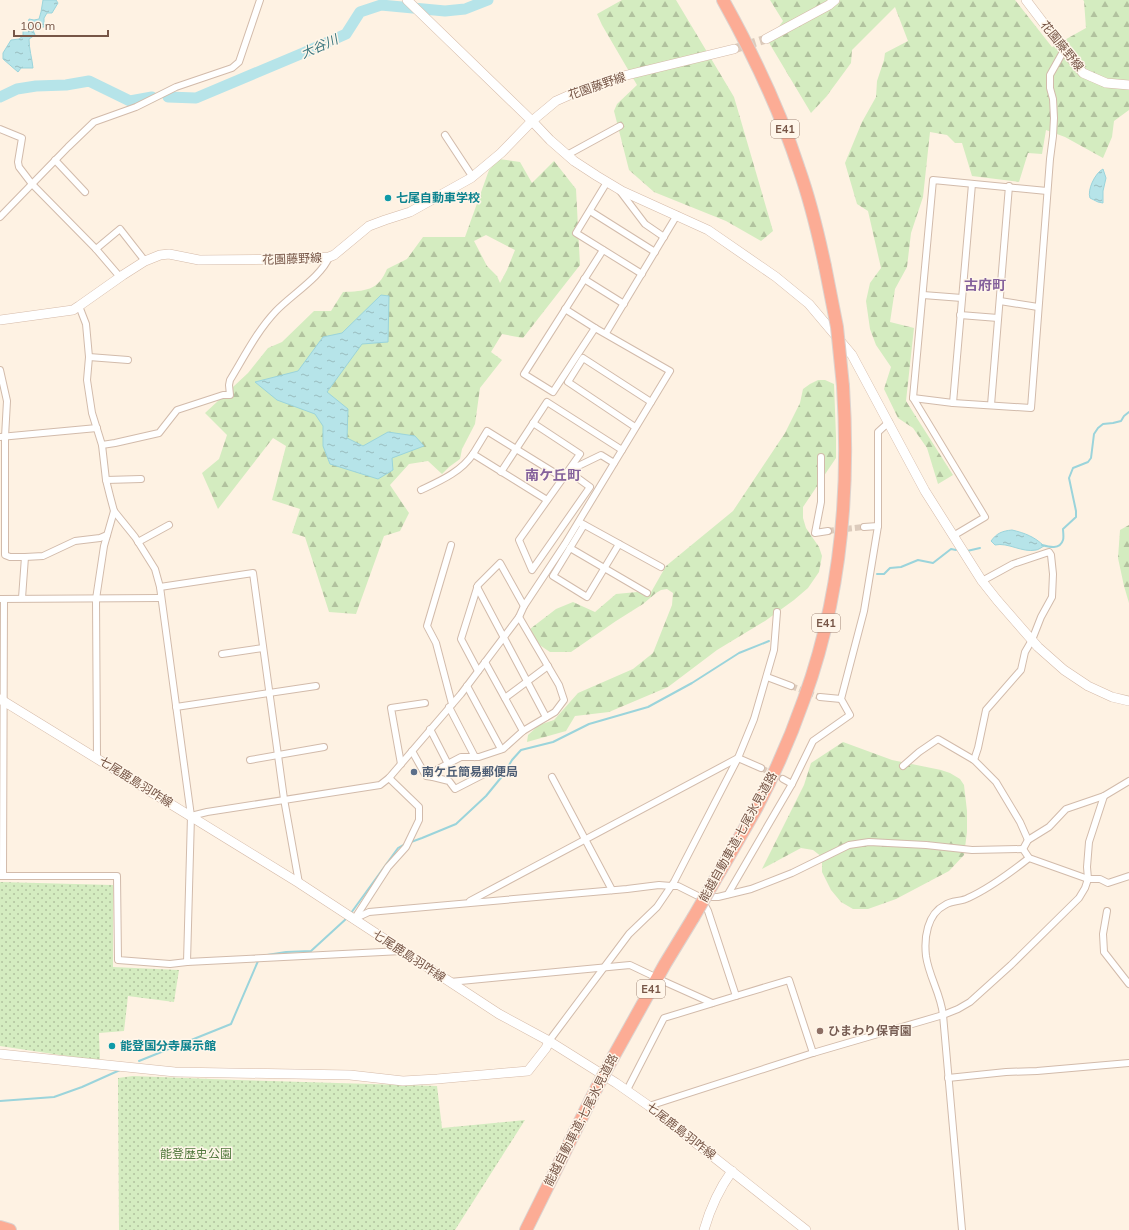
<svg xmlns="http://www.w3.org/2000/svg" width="1129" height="1230" font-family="Mulish,'Noto Sans JP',sans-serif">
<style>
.forest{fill:url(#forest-firs);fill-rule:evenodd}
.park{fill:url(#park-dots)}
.water{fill:url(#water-ripples);stroke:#9bd4db}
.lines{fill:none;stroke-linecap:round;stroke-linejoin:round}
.stream{stroke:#9bd4db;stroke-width:2}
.river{stroke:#b6e4e9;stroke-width:11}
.street-tunnel{stroke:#dccbbc;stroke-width:6;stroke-dasharray:6 3;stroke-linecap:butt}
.secondary-tunnel{stroke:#dccbbc;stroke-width:9;stroke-dasharray:9 4.5;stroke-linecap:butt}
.street-casing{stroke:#d2bbab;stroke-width:8}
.secondary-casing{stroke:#d5baa8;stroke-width:10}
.highway-casing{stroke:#dcd3cf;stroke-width:14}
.street{stroke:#fff;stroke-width:6}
.secondary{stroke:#fff;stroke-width:9}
.highway{stroke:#fcac95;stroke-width:12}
.highway-bridge-casing{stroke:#dcd3cf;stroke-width:14;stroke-linecap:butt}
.highway-bridge{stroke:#fcac95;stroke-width:12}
.culture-dot{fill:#0f9aa8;stroke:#fff6ea;stroke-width:1.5}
.service-dot{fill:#5c6f8a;stroke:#fff6ea;stroke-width:1.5}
.education-dot{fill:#8d6e63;stroke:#fff6ea;stroke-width:1.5}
.labels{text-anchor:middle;stroke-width:3;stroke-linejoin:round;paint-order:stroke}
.shield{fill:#fff6ea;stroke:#a08678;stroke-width:1}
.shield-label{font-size:11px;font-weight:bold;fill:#775647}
.street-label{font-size:12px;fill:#775647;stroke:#fff6ea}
.culture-label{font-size:12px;font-weight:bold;fill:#0d838f;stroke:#fff6ea;text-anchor:start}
.service-label{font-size:12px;font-weight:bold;fill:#4e5e75;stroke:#fff6ea;text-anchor:start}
.education-label{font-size:12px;font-weight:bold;fill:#785e54;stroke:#fff6ea;text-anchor:start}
.park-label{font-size:12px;fill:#50783c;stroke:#fff6ea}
.water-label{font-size:13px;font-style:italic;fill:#3a767e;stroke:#fff6ea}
.quarter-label{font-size:14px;font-weight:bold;fill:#85629c;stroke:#fff6ea}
</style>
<defs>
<pattern id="forest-firs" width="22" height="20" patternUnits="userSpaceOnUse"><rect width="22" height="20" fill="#d4ecc0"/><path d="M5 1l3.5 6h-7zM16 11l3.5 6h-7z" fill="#b1c29e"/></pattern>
<pattern id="park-dots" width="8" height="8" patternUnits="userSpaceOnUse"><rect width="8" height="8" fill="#d4ecc0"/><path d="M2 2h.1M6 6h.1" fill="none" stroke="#b1c29e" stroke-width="1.8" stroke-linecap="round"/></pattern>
<pattern id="water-ripples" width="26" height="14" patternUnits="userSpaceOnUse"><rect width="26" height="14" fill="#b6e4e9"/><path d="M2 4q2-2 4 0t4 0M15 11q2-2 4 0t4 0" fill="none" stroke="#99bcbf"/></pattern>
</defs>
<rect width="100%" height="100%" fill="#fef2e3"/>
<!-- forest -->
<g class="forest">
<polygon points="622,0 676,0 734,97 773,231 761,241 726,221 654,192 629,170 614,111 617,104 637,85 602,25 597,14"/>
<polygon points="770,0 1015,0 1052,47 1086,28 1084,1 1083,0 1129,0 1129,110 1114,121 1112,137 1103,158 1065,137 1046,130 1042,154 1028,153 1019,182 972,176 962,143 955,143 947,135 930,132 923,197 911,233 907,267 895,289 890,322 914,328 906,401 953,475 938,484 927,448 913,428 898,418 884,389 891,367 876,345 870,329 866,301 870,283 881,268 868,211 857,204 845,163 862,122 876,97 877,81 884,60 885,53 908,41 895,7 852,50 851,63 826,97 811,113 768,41 783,21"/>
<path d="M499 159 520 162 532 183 554 161 576 189 580 265 523 338 502 334 491 352 502 360 480 388 475 424 462 449 460 459 449 467 442 474 428 461 409 464 390 485 409 513 400 531 384 536 356 614 329 612 305 537 292 533 300 509 272 500 286 446 273 438 218 509 202 473 219 459 227 435 205 413 248 373 268 348 282 342 314 311H331L343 292C365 291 378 291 387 269L407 259 423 237H465L489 170ZM486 235 515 250 507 270 500 283 497 276 487 266 474 241Z"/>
<polygon points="818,380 825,380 834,384 836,437 836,458 803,507 803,518 806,528 819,547 822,556 819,572 808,588 794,600 765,621 717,650 668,687 609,712 575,716 566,731 527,742 528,735 539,725 554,720 578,693 633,669 653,653 672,605 673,593 667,589 661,590 656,593 643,604 616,621 571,652 550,652 532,640 530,629 556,609 573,602 595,612 616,594 637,592 650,594 666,566 733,511 785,433 800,403 803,389 810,384"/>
<polygon points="1129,525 1129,603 1124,586 1118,558 1120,530"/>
<polygon points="843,742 892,760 941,770 950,773 960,779 964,785 967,811 967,832 964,855 949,871 896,899 868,909 853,909 841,902 831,890 822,872 822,857 813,850 801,848 762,869 804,785 811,763"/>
</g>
<!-- park -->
<g class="park">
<polygon points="0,882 113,885 113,967 179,970 174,1002 128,996 124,1031 99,1033 100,1061 0,1046"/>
<polygon points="133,1076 237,1080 437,1086 442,1128 525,1120 455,1230 119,1230 118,1078"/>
</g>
<!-- water -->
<g class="water">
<path d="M43 0H56L58 3 52 13H47L44 18V27H38L33 30 35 35 29 39C29 49 32 58 33 68H21L18 72 3 59V53L11 40 19 39 23 36V28H27L29 19 34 20 39 19 41 12Z"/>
<path d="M1103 169 1106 178 1103 191V203L1098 202 1090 198C1087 190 1095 173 1103 169Z"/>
<polygon points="381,295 389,296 388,342 362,344 327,392 348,409 347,438 363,446 388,432 415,436 424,446 392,458 393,470 378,479 330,464 323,446 323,426 315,414 277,400 255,382 298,371 323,337 342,333"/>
<path d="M1012 530C1025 533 1035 537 1044 546 1042 547 1038 550 1036 550 1022 553 1008 542 995 545L991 541C997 533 1002 531 1012 530Z"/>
</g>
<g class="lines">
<!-- stream -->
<g class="stream">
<path d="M1042 545C1049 547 1060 550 1063 540 1064 537 1063 532 1063 529L1076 517V511L1069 478 1073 468 1088 462 1091 458 1094 434 1098 428 1103 424 1113 423 1121 421 1124 416 1129 412"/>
<polyline points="967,551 980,548"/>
<polyline points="877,574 884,574 890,568 901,567 918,560 933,563 951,549 956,550"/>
<polyline points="411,842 422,838 456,824 486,796 504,774 512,760 521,750 553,742 589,724 648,707 692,683 739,653 769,641"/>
<polyline points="351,913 398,848 405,844"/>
<polyline points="267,955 286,952 311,951 347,918"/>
<polyline points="139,1061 231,1024 258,961"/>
<polyline points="0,1101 54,1097 82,1087 120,1070"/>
</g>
<!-- river -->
<g class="river">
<polyline points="0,97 17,89 36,86 66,85 89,81 130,101 152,97"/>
<polyline points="168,97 196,98 303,53 346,34 360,12 381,5 445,11 465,9 488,0"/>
</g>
<!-- street-tunnel -->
<g class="street-tunnel">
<polyline points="828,531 864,527"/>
<polyline points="791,686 820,697"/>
<polyline points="761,768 783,779"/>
</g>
<!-- secondary-tunnel -->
<polyline class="secondary-tunnel" points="734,49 766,39"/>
<!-- street casing -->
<g class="street-casing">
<g id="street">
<polyline points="0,129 22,138 18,162 19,167 32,184 96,249 120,277"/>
<polyline points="445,135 472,176"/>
<polyline points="567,155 620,126"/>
<polyline points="55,160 85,192"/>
<polyline points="607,182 576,233 642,274"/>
<polyline points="620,191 645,224 664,237"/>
<polyline points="590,211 655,252"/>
<polyline points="0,217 68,147 94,122 136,107 176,87 232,68 239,62 260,0"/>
<polyline points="96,249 120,229 145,261"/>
<polyline points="584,279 624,304"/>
<polyline points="923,295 962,298"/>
<polyline points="1000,301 1038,307"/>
<polyline points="79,306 86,324 89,357 87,380 92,413 102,445 106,480 110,496 114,511 135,537 155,569 160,587 191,816 187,962"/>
<polyline points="565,309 595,328"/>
<polyline points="960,315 998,318"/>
<polyline points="606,333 677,215"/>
<polyline points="89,357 128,360"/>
<polyline points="0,370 7,401 5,437 5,555 10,557 25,557 22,598"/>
<polyline points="913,398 953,403 1031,408 1050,159 1053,136 1054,118 1053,99 1050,88 1050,75 1064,50"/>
<polyline points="953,403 972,184"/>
<polyline points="991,405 1009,186"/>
<polyline points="533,423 580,454 568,471 590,487 532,570 519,540 568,471 601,455 614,463"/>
<polyline points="635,427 568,382 583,358 651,402"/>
<polyline points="0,437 97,428"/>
<path d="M102 445 115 443 159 433 177 410 223 395H230L229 385 230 380C244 357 257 331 276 311 290 296 322 276 329 257"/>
<polyline points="821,457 821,502 815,533 828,531"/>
<polyline points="501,472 547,402 622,450"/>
<polyline points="106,480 141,479"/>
<path d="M421 490C440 481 461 472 473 454"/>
<polyline points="547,500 473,454 487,431 563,478"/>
<polyline points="581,523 661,567"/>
<polyline points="584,525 553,576 587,597 619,544"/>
<polyline points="864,527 878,526"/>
<polyline points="953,536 985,517 913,398 933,180 1047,191"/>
<polyline points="138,542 169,525"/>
<polyline points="451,545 427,626 436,643 452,704"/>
<polyline points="570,548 647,593"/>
<polyline points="25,557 43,556 75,541 100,538 107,535"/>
<polyline points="160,587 253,573 284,799 299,883"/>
<polyline points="477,587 546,717"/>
<polyline points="0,599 161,598"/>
<polyline points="222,654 263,648"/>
<polyline points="485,662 523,731"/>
<polyline points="478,671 461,639 478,585 500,563 524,606"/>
<polyline points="767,677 791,686"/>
<polyline points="467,686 501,749"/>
<polyline points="820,697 841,699"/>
<polyline points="505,698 548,666"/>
<polyline points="176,707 316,686"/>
<polyline points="449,707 475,757"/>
<polyline points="430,729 448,764"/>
<polyline points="412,751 426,776 433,777 438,769 461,757 479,757 503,749 523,731 555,712 564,700 559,685 519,617"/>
<polyline points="97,757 96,599 104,546 114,511"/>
<polyline points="250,760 324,747"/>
<polyline points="974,760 978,748 986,710 1021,670 1025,652 1032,640 1041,617 1052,597 1053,574 1051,555 1049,552 1013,564 982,581"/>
<polyline points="401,764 391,708 425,703"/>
<polyline points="903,766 919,752 938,739 974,760 996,782 1020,822 1028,840"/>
<polyline points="433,777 449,781 455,789 490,771"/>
<polyline points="552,777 612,890"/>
<polyline points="783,779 792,784"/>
<polyline points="191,816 207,812 380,785 389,778 461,694 519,617 524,606 565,544 670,371 595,328 553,392 524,374 603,250"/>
<polyline points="1023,849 1028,840 1049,827 1066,809 1104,796 1129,781"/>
<polyline points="1023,849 1029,858 1088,879 1100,879 1108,883 1129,876"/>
<polyline points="0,876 117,876 118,960 170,964 187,962 402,951"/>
<polyline points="3,876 4,599"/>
<polyline points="728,894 792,784 813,741 850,715 841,699 864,611 878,526 878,432 889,422"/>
<polyline points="702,900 708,911 736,996 789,980 813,1053"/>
<polyline points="470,901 738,758 761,768"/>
<polyline points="1107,911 1103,934 1104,952 1129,984"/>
<polyline points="355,918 388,867 406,847 419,820 419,807 389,778"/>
<polyline points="354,919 369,912 627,889 659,885 671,886 678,886 700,897 718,897 751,889 792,873 849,845 869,842 926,845 972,850 1023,849"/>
<polyline points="663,981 712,1003"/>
<polyline points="450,982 630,965 651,975"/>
<polyline points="549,1041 629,934 657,907 674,882 738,758 754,719 774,650 777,612"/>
<polyline points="948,1078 1006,1072 1037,1071 1129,1063"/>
<polyline points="627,1090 664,1018 736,996"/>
<polyline points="649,1106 813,1053 943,1015 958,1009 970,1002 1011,965 1079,898 1085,888 1088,879 1087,867 1089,842 1104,796"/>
<path d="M962 1230 943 1015C941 994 929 977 926 956 924 938 927 914 945 905 952 900 961 902 968 898 990 888 1010 873 1029 858"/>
</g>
</g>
<!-- secondary casing -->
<g class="secondary-casing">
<g id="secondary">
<polyline points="407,0 532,121 550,140 574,161 597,176 622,191 708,230 776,277 809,304 852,355 925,491 982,581 997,600 1038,647 1064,670 1088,686 1112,697 1129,701"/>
<polyline points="1026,0 1064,50 1083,73 1106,83 1129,85"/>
<polyline points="766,39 829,5 835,0"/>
<polyline points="0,320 73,310 79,306 123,275 145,261 160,255 169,254 199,260 299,259 329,257 334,255 369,226 385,220 410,212 471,178 501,153 532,121 556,101 583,89 619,77 734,49"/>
<polyline points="0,699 299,883 499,1014 549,1041 616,1083 649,1106 806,1230"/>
<polyline points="0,1054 175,1072 350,1075 403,1081 437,1079 528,1071 546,1048 549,1041"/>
<path d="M704 1230C710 1209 719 1189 732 1171"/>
</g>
</g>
<!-- highway casing -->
<g class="highway-casing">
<g id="highway">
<path d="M723 0C753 54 780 110 799 169 810 200 818 233 825 266"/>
<path d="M715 880C729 856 743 832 757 807 775 773 791 736 804 699 840 600 850 491 843 386"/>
<polyline points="611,1061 665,964 693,918"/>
<polyline points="0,1227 10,1230"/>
<polyline points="526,1230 596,1089"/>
</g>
</g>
<!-- street -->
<use href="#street" class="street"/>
<!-- secondary -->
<use href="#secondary" class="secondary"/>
<!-- highway -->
<use href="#highway" class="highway"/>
<!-- highway-bridge casing -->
<g class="highway-bridge-casing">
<g id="highway-bridge">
<polyline points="825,266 837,327 843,386"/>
<polyline points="693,918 715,880"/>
<polyline points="596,1089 611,1061"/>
</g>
</g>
<!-- highway-bridge -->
<use href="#highway-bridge" class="highway-bridge"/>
</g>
<!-- markers -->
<g class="culture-dot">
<circle cx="388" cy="198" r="4"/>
<circle cx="112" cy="1046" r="4"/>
</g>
<circle class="service-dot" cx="414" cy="772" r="4"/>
<circle class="education-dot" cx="820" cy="1031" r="4"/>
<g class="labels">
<!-- shield labels -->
<g class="shield">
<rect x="771" y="120" width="28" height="18" rx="3"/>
<rect x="812" y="614" width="28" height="18" rx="3"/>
<rect x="637" y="980" width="28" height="18" rx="3"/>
</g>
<g class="shield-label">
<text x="785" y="133">E41</text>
<text x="826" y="627">E41</text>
<text x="651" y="993">E41</text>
</g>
<!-- street labels -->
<g class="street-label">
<text transform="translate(1062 46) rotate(51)" y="4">花園藤野線</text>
<text transform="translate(597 86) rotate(-19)" y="4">花園藤野線</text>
<text transform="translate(292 259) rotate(-2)" y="4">花園藤野線</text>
<text transform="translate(136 782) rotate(32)" y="4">七尾鹿島羽咋線</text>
<text transform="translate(738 837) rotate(-61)" y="4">能越自動車道;七尾氷見道路</text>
<text transform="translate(409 956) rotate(33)" y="4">七尾鹿島羽咋線</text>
<text transform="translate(581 1120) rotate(-63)" y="4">能越自動車道;七尾氷見道路</text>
<text transform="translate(681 1131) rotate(38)" y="4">七尾鹿島羽咋線</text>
</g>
<!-- culture labels -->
<g class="culture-label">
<text x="396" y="202">七尾自動車学校</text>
<text x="120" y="1050">能登国分寺展示館</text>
</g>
<!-- service labels -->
<g class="service-label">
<text x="422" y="776">南ケ丘簡易郵便局</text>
</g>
<!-- education labels -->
<g class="education-label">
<text x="828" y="1035">ひまわり保育園</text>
</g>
<!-- park labels -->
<g class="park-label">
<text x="196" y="1158">能登歴史公園</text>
</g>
<!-- water labels -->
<g class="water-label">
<text transform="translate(319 46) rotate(-24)" y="5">大谷川</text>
</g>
<!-- quarter labels -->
<g class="quarter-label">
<text x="985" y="290">古府町</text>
<text x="553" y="480">南ケ丘町</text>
</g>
</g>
<!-- scale -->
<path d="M14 30v6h94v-6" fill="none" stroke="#775647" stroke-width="2"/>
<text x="20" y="30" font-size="12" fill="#775647" stroke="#fff6ea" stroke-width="3" paint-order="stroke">100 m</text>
</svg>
